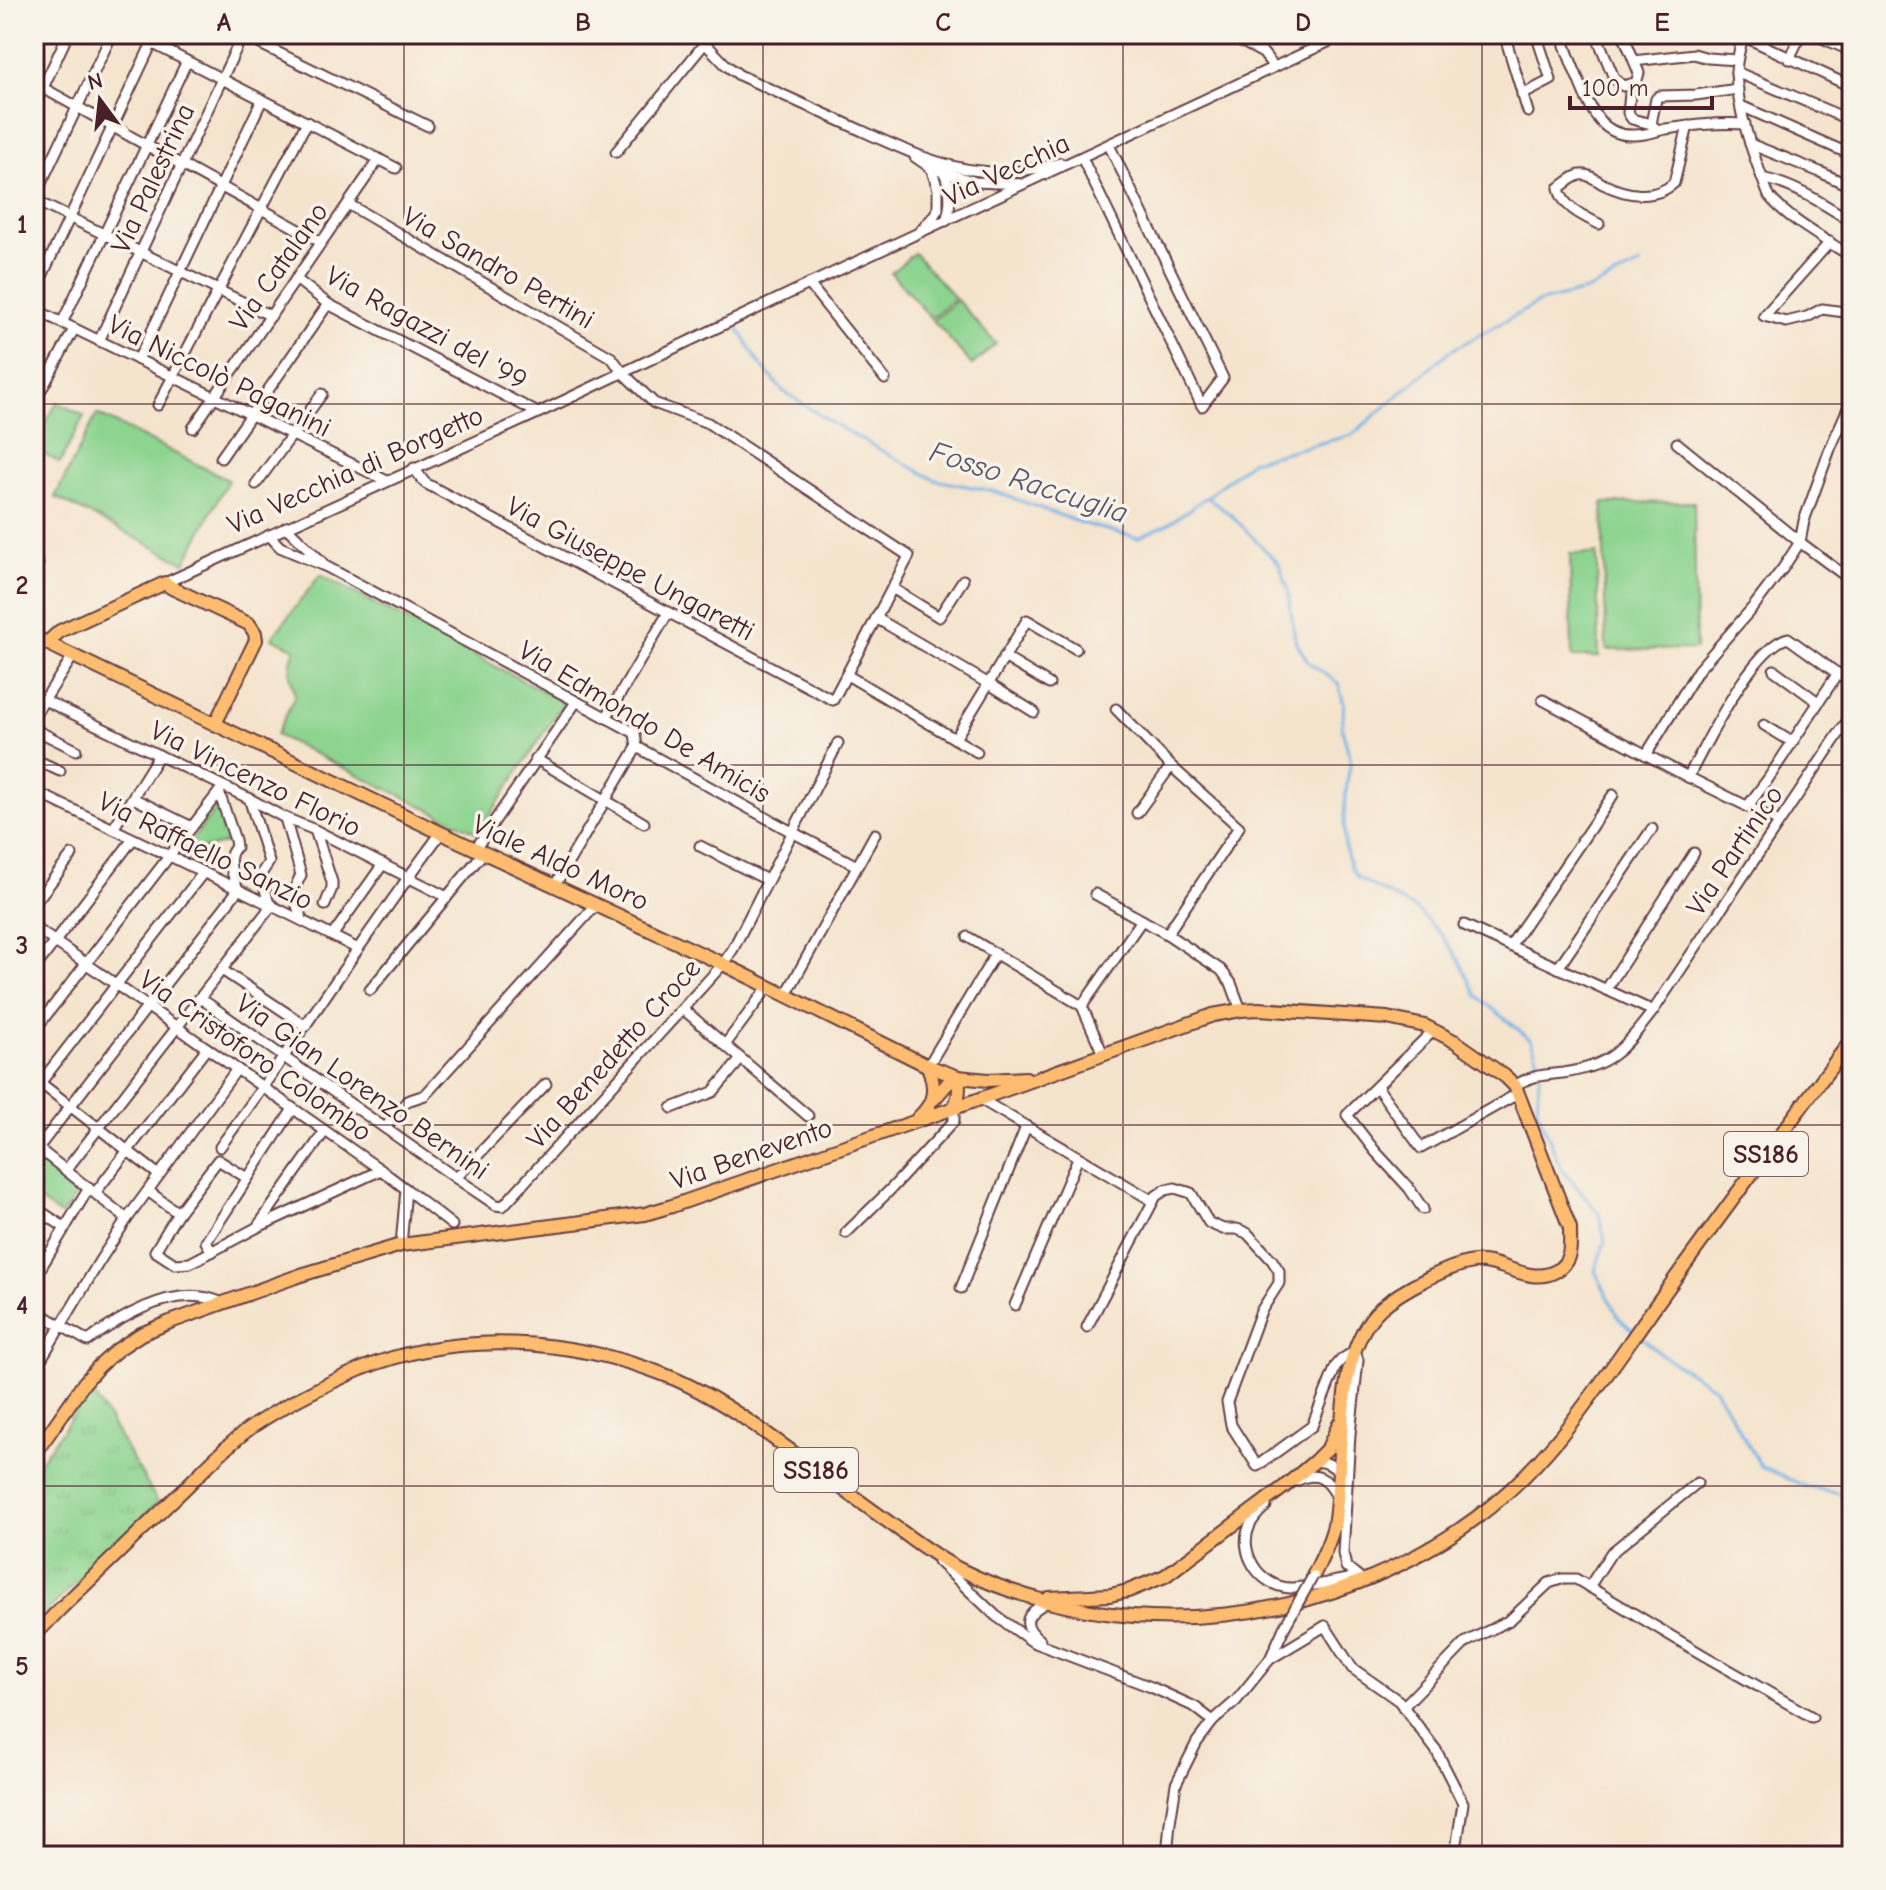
<svg xmlns="http://www.w3.org/2000/svg" width="1886" height="1890" font-family="'Comic Neue',sans-serif">
<style>
.grass{fill:url(#grass-tufts);stroke:#6b7a5d;stroke-width:2}
.pitch{fill:#8cd48f;stroke:#6b7a5d;stroke-width:2}
.lines{fill:none;stroke-linecap:round;stroke-linejoin:round}
.stream{stroke:#73b3e7;stroke-width:3}
.minor-casing{stroke:#643d43;stroke-width:13}
.major-casing{stroke:#643d43;stroke-width:16}
.minor{stroke:#fff;stroke-width:9}
.major{stroke:#fdbc70;stroke-width:12}
.minor-bridge-casing{stroke:#643d43;stroke-width:13;stroke-linecap:butt}
.minor-bridge{stroke:#fff;stroke-width:9}
.grid{fill:none;stroke:#4a1f2b;stroke-width:2;stroke-opacity:0.55}
.labels{text-anchor:middle;stroke-width:7;stroke-linejoin:round;paint-order:stroke}
.shield{fill:#f7f3e8;stroke:#7e5f64;stroke-width:2}
.shield-label{font-size:26px;font-weight:bold;fill:#4a1f2b}
.street-label{font-size:28px;fill:#4a1f2b;stroke:#f7f3e8}
.water-label{font-size:30px;font-style:italic;fill:#58536d;stroke:#f7f3e8}
.neatline{fill:none;stroke:#4a1f2b;stroke-width:3}
.grid-label{font-size:26px;text-anchor:middle;font-weight:bold;fill:#4a1f2b}
</style>
<defs>
<pattern id="grass-tufts" width="24" height="20" patternUnits="userSpaceOnUse" patternTransform="scale(2)"><rect width="24" height="20" fill="#8cd48f"/><path d="M3 7l-1-3M5 7V3M7 7l1-3M15 17l-1-3M17 17v-4M19 17l1-3" fill="none" stroke="#7ab67c"/></pattern>
</defs>
<rect width="100%" height="100%" fill="#f7f3e8"/>
<filter id="ink" filterUnits="userSpaceOnUse"><feTurbulence type="fractalNoise" baseFrequency=".0125" numOctaves="2"/><feDisplacementMap in="SourceGraphic" scale="16" xChannelSelector="R" yChannelSelector="G"/><feConvolveMatrix kernelMatrix="1 2 1 2 8 2 1 2 1" color-interpolation-filters="sRGB"/></filter>
<filter id="wash" filterUnits="userSpaceOnUse"><feTurbulence type="fractalNoise" baseFrequency=".006" numOctaves="4" result="noise"/><feDisplacementMap in="SourceGraphic" scale="32" xChannelSelector="R" yChannelSelector="G"/><feGaussianBlur stdDeviation="1.8" result="paint"/><feColorMatrix in="noise" values="0 0 0 0 0 0 0 0 0 0 0 0 0 0 0 0 0 1.4 0 .05"/><feComposite in="paint" operator="in"/></filter>
<g filter="url(#wash)">
<rect width="100%" height="100%" fill="#f5e4cd"/>
<!-- grass -->
<g class="grass">
<polygon points="219,805 231,842 203,849 209,869 180,855"/>
<polygon points="34,1153 80,1189 62,1216 34,1197"/>
<polygon points="91,1390 158,1502 34,1624 34,1470"/>
</g>
<!-- pitch -->
<g class="pitch">
<polygon points="914,253 955,298 931,318 891,273"/>
<polygon points="957,300 996,344 972,365 933,320"/>
<polygon points="57,402 84,416 60,463 34,449 34,445"/>
<polygon points="97,414 228,480 185,563 55,497"/>
<polygon points="1694,502 1696,649 1606,650 1603,503"/>
<polygon points="1570,554 1597,554 1599,657 1572,657"/>
<polygon points="320,575 564,702 478,833 276,735 295,696 290,675 291,661 295,649 272,638"/>
</g>
<g class="lines">
<!-- stream -->
<g class="stream">
<polyline points="737,326 757,360 783,391 832,423 935,480 993,491 1084,524 1138,538 1168,524 1207,497 1251,461 1352,435 1450,351 1540,302 1586,291 1640,265"/>
<polyline points="1207,497 1231,515 1279,564 1288,589 1295,640 1308,662 1338,683 1344,704 1342,729 1351,762 1347,782 1344,817 1345,847 1351,868 1358,878 1417,910 1442,935 1459,960 1477,996 1531,1040 1540,1065 1537,1108 1560,1166 1599,1214 1605,1241 1595,1271 1619,1318 1634,1331"/>
<polyline points="1640,1336 1661,1354 1715,1388 1761,1467 1807,1487 1840,1493 1852,1501"/>
</g>
</g>
</g>
<g filter="url(#ink)">
<g class="lines">
<!-- minor casing -->
<g class="minor-casing">
<g id="minor">
<polyline points="134,34 396,168"/>
<polyline points="240,34 428,126"/>
<path d="M696 34 726 65 739 75C779 93 818 111 858 129 895 146 939 167 980 171 1007 174 1034 170 1060 163"/>
<polyline points="1228,34 1263,53 1274,67"/>
<polyline points="1504,34 1528,112"/>
<path d="M1562 34C1566 52 1574 69 1581 86 1591 111 1603 137 1635 135 1646 135 1656 131 1666 129 1693 125 1718 122 1745 124"/>
<polyline points="1596,34 1614,78 1623,86 1631,84"/>
<polyline points="1623,34 1639,73 1636,83 1631,84 1628,113 1632,119 1651,124 1657,130"/>
<polyline points="1813,34 1852,51"/>
<polyline points="1789,59 1801,34"/>
<polyline points="1634,61 1694,54 1708,58 1737,60"/>
<polyline points="1736,72 1852,121"/>
<polyline points="34,83 321,242"/>
<path d="M1852 87 1743 36C1740 48 1736 61 1736 73 1738 115 1754 157 1769 196 1786 218 1828 241 1852 257"/>
<polyline points="1522,95 1551,80 1536,34"/>
<polyline points="1741,106 1852,155"/>
<polyline points="34,107 68,34"/>
<polyline points="1651,124 1656,99 1659,96 1696,95 1738,89"/>
<polyline points="1750,144 1820,172 1852,187"/>
<polyline points="616,152 705,43"/>
<polyline points="915,157 931,168 938,189 938,209 933,217 921,230"/>
<polyline points="1078,159 1082,158 1202,406 1223,378 1109,145"/>
<polyline points="931,168 975,182 1022,184"/>
<path d="M943 170C951 188 952 203 946 221"/>
<path d="M1762 178C1795 185 1824 204 1852 222"/>
<polyline points="34,198 112,34"/>
<polyline points="34,200 271,316"/>
<polyline points="348,204 612,358 623,373 654,403 708,423 909,556 833,700 425,483 414,468"/>
<path d="M1599 224C1583 216 1562 207 1559 188 1565 184 1573 176 1580 175 1588 173 1596 180 1603 184 1625 195 1654 201 1674 183L1688 126"/>
<polyline points="1830,242 1764,316 1786,322 1807,317 1822,309 1852,313"/>
<polyline points="296,279 328,304 538,413"/>
<polyline points="809,284 885,379"/>
<polyline points="34,293 152,43"/>
<polyline points="34,309 387,481"/>
<polyline points="62,323 187,61"/>
<polyline points="99,341 243,34"/>
<polyline points="138,360 262,100"/>
<polyline points="34,400 44,385 74,329"/>
<polyline points="158,405 307,122"/>
<polyline points="193,428 379,159"/>
<polyline points="1677,443 1797,540 1852,581"/>
<polyline points="221,458 328,304"/>
<polyline points="256,484 322,394"/>
<polyline points="286,527 322,562"/>
<polyline points="269,535 280,547 327,567 635,733 637,747 792,832 857,866"/>
<polyline points="34,569 38,564"/>
<polyline points="165,583 538,413 809,284 1345,34"/>
<polyline points="892,588 939,617 963,580"/>
<polyline points="876,618 989,684 1034,712"/>
<polyline points="1004,657 1049,684"/>
<polyline points="1774,670 1818,702"/>
<polyline points="847,675 977,752"/>
<polyline points="44,700 248,798 285,818 315,830 447,897"/>
<polyline points="1543,700 1688,777 1779,822"/>
<polyline points="1116,709 1171,766 1239,827 1167,934"/>
<polyline points="34,716 73,656"/>
<polyline points="606,718 668,613"/>
<polyline points="1764,725 1792,742"/>
<polyline points="34,729 76,750"/>
<polyline points="955,739 1027,620 1076,649"/>
<polyline points="1646,755 1698,670 1754,606 1783,568 1800,542 1804,521 1830,449 1852,399"/>
<polyline points="34,759 60,771"/>
<polyline points="536,759 644,823"/>
<path d="M1688 777C1707 743 1752 647 1788 638L1852 684"/>
<path d="M34 791C142 843 251 894 358 949"/>
<polyline points="133,798 192,827"/>
<polyline points="249,798 269,862 261,874 269,904"/>
<polyline points="1747,807 1768,779 1838,673"/>
<polyline points="1137,813 1171,766"/>
<path d="M285 818 301 875C290 895 295 899 302 920"/>
<polyline points="113,829 159,755"/>
<polyline points="315,830 332,882 332,888 325,905"/>
<polyline points="34,842 37,838"/>
<polyline points="700,846 767,880"/>
<polyline points="476,848 576,702"/>
<polyline points="555,885 637,747"/>
<polyline points="1095,894 1167,934 1221,970 1231,983 1241,1010"/>
<polyline points="34,904 72,855"/>
<polyline points="1464,925 1653,1011"/>
<polyline points="34,927 381,1170 406,1189 401,1245"/>
<polyline points="332,936 383,864"/>
<polyline points="968,937 1082,1006 1103,1054"/>
<polyline points="1510,946 1613,795"/>
<polyline points="1558,968 1652,829"/>
<polyline points="34,969 133,839"/>
<polyline points="222,970 306,1026"/>
<polyline points="370,990 484,852"/>
<polyline points="1606,990 1694,853"/>
<polyline points="786,995 875,834"/>
<polyline points="200,998 456,1178 496,1205 503,1206 723,964 733,949 838,743"/>
<polyline points="1082,1006 1142,920"/>
<polyline points="683,1009 808,1116"/>
<polyline points="34,1031 222,788"/>
<polyline points="725,1045 768,987"/>
<polyline points="928,1066 996,953"/>
<polyline points="34,1078 159,1175"/>
<path d="M1515 1086C1530 1075 1545 1075 1563 1073 1612 1066 1624 1048 1653 1011L1852 714"/>
<polyline points="1377,1087 1421,1148 1519,1093"/>
<polyline points="34,1091 203,873"/>
<polyline points="980,1099 1153,1201"/>
<polyline points="672,1108 713,1092 741,1059"/>
<polyline points="385,1128 407,1101 425,1095 596,905"/>
<polyline points="34,1145 127,1219"/>
<path d="M220 1147C296 1043 364 935 441 833"/>
<path d="M38 1148 238 890C234 876 224 859 236 847L235 840 219 792"/>
<polyline points="66,1170 272,905"/>
<polyline points="247,1178 218,1160 178,1213 155,1251 175,1264 190,1263 256,1228 381,1170"/>
<polyline points="456,1178 546,1084"/>
<polyline points="406,1189 452,1225"/>
<polyline points="148,1191 178,1213"/>
<polyline points="95,1193 207,1048"/>
<polyline points="34,1207 64,1227"/>
<polyline points="1423,1209 1409,1188 1375,1151 1347,1115 1433,1031"/>
<polyline points="258,1226 325,1131"/>
<polyline points="846,1233 890,1190 954,1121 954,1108"/>
<polyline points="212,1252 206,1242 293,1109"/>
<polyline points="34,1279 89,1188"/>
<polyline points="961,1288 1026,1127"/>
<polyline points="1015,1305 1078,1158"/>
<path d="M34 1310 88 1341C123 1315 178 1282 222 1303"/>
<polyline points="1087,1327 1156,1196 1165,1190 1175,1188 1191,1193 1209,1223 1223,1229 1237,1229 1247,1233 1272,1260 1279,1271 1279,1283 1261,1311 1227,1402 1231,1425 1257,1466 1312,1426 1336,1366 1342,1359 1355,1351 1358,1360 1350,1434 1343,1553 1346,1567 1358,1576"/>
<polyline points="34,1371 99,1262 127,1219 237,1069"/>
<path d="M1315 1461C1326 1462 1332 1464 1339 1473"/>
<path d="M1296 1481C1316 1471 1327 1477 1337 1497"/>
<path d="M1266 1506C1260 1511 1254 1517 1250 1525 1237 1552 1260 1587 1290 1588 1309 1588 1338 1580 1358 1577"/>
<polyline points="938,1561 996,1616 1033,1642 1151,1687 1195,1707 1213,1721"/>
<polyline points="1589,1587 1611,1553 1697,1483"/>
<path d="M1040 1640C1019 1623 1027 1613 1047 1602"/>
<polyline points="1270,1659 1325,1626 1352,1668 1399,1701 1436,1750 1463,1803 1455,1856"/>
<polyline points="1403,1707 1466,1642 1510,1620 1549,1583 1561,1579 1576,1579 1703,1655 1812,1717"/>
<polyline points="1167,1856 1170,1822 1176,1784 1197,1742 1213,1721 1236,1701 1270,1659 1284,1628"/>
</g>
</g>
<!-- major casing -->
<g class="major-casing">
<g id="major">
<polyline points="34,637 441,833 723,964 928,1066 958,1077 988,1080 1026,1078"/>
<polyline points="47,643 60,631 165,583 172,588 249,624 255,633 256,640 215,724"/>
<path d="M934 1099 948 1083 958 1077C960 1090 959 1097 954 1108"/>
<path d="M918 1118C936 1102 936 1088 928 1066"/>
<path d="M34 1455 84 1383 98 1367 117 1350 141 1334 170 1322 301 1275 401 1245 645 1214 672 1206 980 1099 1213 1015 1241 1010 1259 1009 1387 1018 1425 1026 1456 1042 1506 1077 1515 1086 1570 1228C1570 1245 1573 1261 1556 1271 1529 1286 1502 1259 1474 1262 1449 1265 1400 1291 1381 1308 1331 1353 1345 1463 1334 1525 1330 1543 1321 1560 1313 1576"/>
<polyline points="1049,1598 1110,1595 1128,1591 1165,1576 1284,1487 1315,1461 1328,1448 1339,1424"/>
<path d="M34 1636 60 1609C100 1570 140 1532 180 1493 203 1471 226 1445 253 1426 287 1403 324 1385 361 1369 457 1330 570 1338 665 1375 702 1389 738 1413 770 1436 810 1464 848 1493 887 1521 911 1538 935 1557 961 1570 1126 1650 1330 1626 1476 1518 1554 1461 1605 1375 1661 1298 1723 1211 1788 1125 1852 1039"/>
</g>
</g>
<!-- minor -->
<use href="#minor" class="minor"/>
<!-- major -->
<use href="#major" class="major"/>
<!-- minor-bridge casing -->
<g class="minor-bridge-casing">
<polyline id="minor-bridge" points="1284,1628 1313,1576"/>
</g>
<!-- minor-bridge -->
<use href="#minor-bridge" class="minor-bridge"/>
</g>
</g>
<!-- grid -->
<path class="grid" d="M404 34V1856M763 34V1856M1123 34V1856M1482 34V1856M34 404H1852M34 765H1852M34 1125H1852M34 1486H1852"/>
<g class="labels">
<!-- shield labels -->
<g class="shield">
<rect x="1724" y="1132" width="84" height="44" rx="6"/>
<rect x="774" y="1448" width="84" height="44" rx="6"/>
</g>
<g class="shield-label">
<text x="1766" y="1163">SS186</text>
<text x="816" y="1479">SS186</text>
</g>
<!-- street labels -->
<g class="street-label">
<text transform="translate(1006 169) rotate(-25)" y="10">Via Vecchia</text>
<text transform="translate(152 178) rotate(-65)" y="10">Via Palestrina</text>
<text transform="translate(278 266) rotate(-55)" y="10">Via Catalano</text>
<text transform="translate(499 267) rotate(30)" y="10">Via Sandro Pertini</text>
<text transform="translate(427 327) rotate(29)" y="10">Via Ragazzi del '99</text>
<text transform="translate(220 375) rotate(26)" y="10">Via Niccolò Paganini</text>
<text transform="translate(355 469) rotate(-24)" y="10">Via Vecchia di Borgetto</text>
<text transform="translate(631 568) rotate(28)" y="10">Via Giuseppe Ungaretti</text>
<text transform="translate(645 721) rotate(31)" y="10">Via Edmondo De Amicis</text>
<text transform="translate(256 778) rotate(26)" y="10">Via Vincenzo Florio</text>
<text transform="translate(206 850) rotate(26)" y="10">Via Raffaello Sanzio</text>
<text transform="translate(1734 850) rotate(-56)" y="10">Via Partinico</text>
<text transform="translate(561 862) rotate(25)" y="10">Viale Aldo Moro</text>
<text transform="translate(613 1053) rotate(-48)" y="10">Via Benedetto Croce</text>
<text transform="translate(256 1055) rotate(35)" y="10">Via Cristoforo Colombo</text>
<text transform="translate(363 1086) rotate(35)" y="10">Via Gian Lorenzo Bernini</text>
<text transform="translate(751 1153) rotate(-19)" y="10">Via Benevento</text>
</g>
<!-- water labels -->
<g class="water-label">
<text transform="translate(1029 482) rotate(18)" y="10">Fosso Raccuglia</text>
</g>
</g>
<!-- margin -->
<rect width="1886" height="1890" fill="none" stroke="#f7f3e8" stroke-width="88"/>
<!-- north arrow -->
<g transform="translate(100 100) rotate(345)" stroke="#f7f3e8" stroke-width="6" paint-order="stroke">
<path d="M0-6L14 30L0 20L-14 30Z" fill="#4a1f2b"/>
<text y="-12" font-size="22" font-weight="bold" text-anchor="middle" fill="#4a1f2b">N</text>
</g>
<!-- scale -->
<path d="M1570 96v12h142v-12" fill="none" stroke="#4a1f2b" stroke-width="4"/>
<text x="1582" y="96" font-size="24" fill="#4a1f2b" stroke="#f7f3e8" stroke-width="6" paint-order="stroke">100 m</text>
<rect x="44" y="44" width="1798" height="1802" class="neatline"/>
<g class="grid-label">
<text x="224" y="31">A</text>
<text x="583" y="31">B</text>
<text x="943" y="31">C</text>
<text x="1303" y="31">D</text>
<text x="1662" y="31">E</text>
<text x="22" y="233">1</text>
<text x="22" y="594">2</text>
<text x="22" y="954">3</text>
<text x="22" y="1314">4</text>
<text x="22" y="1675">5</text>
</g>
</svg>
